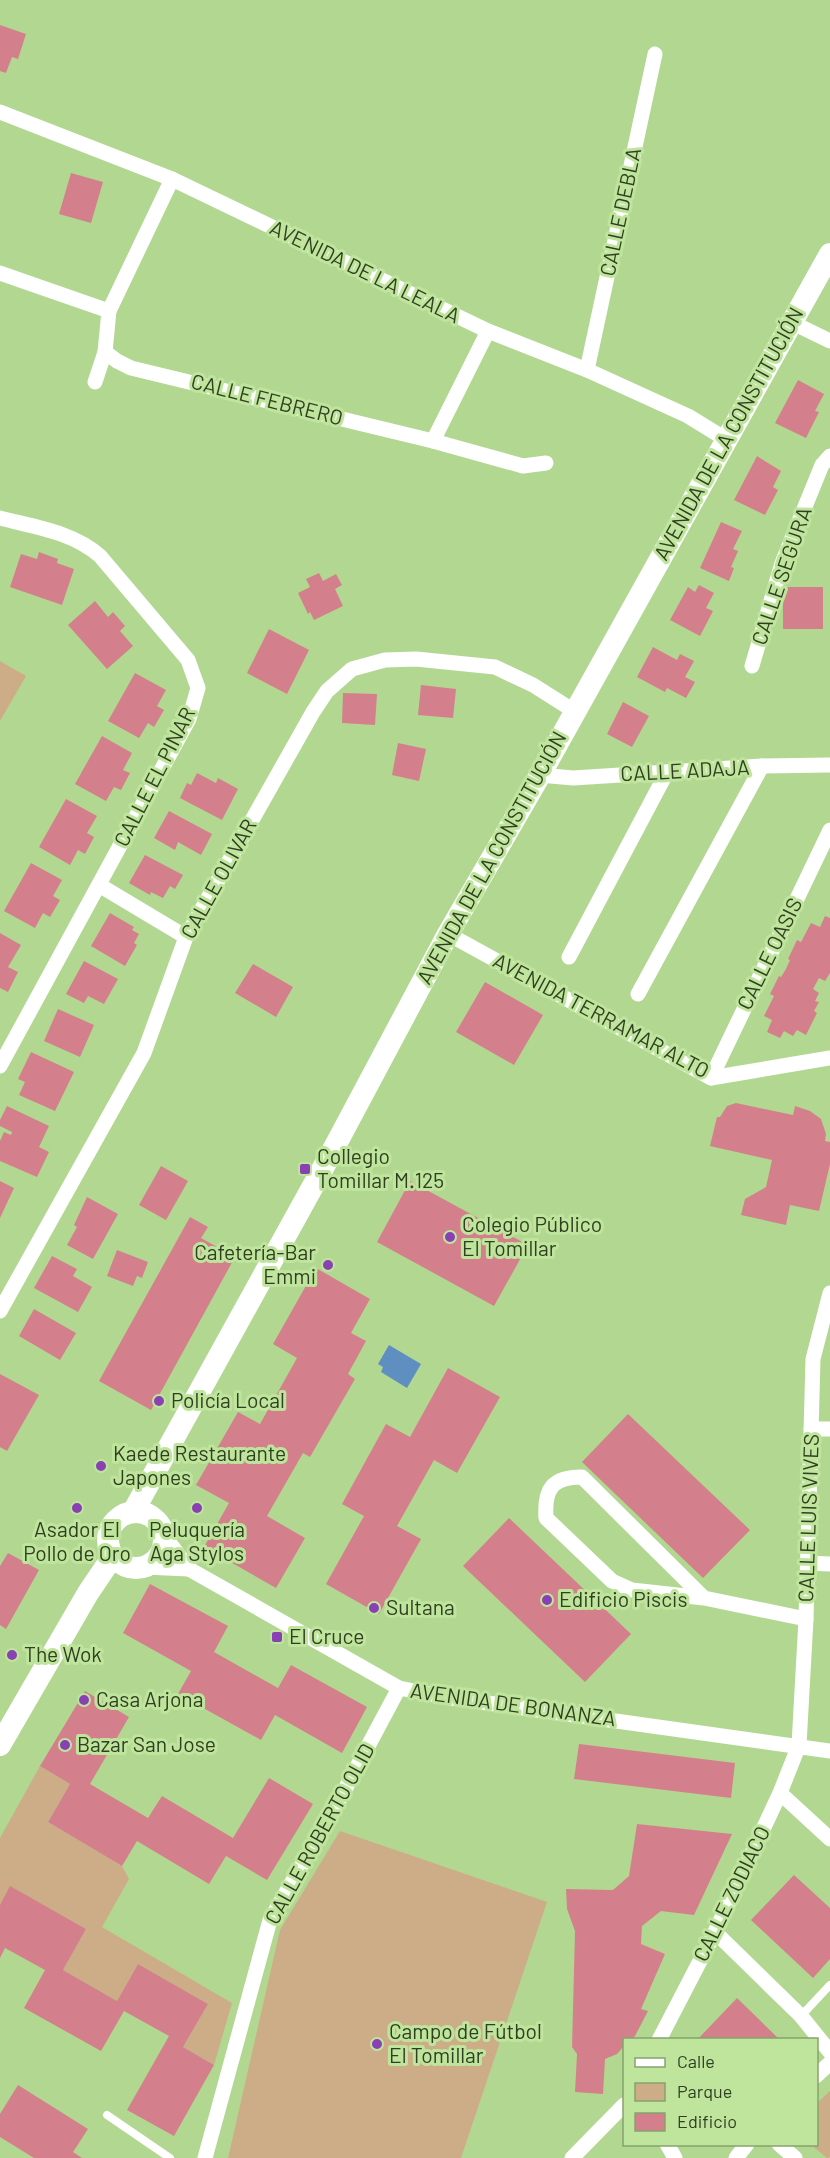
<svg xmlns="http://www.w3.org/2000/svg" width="830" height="2158" font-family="Barlow,sans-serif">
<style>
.green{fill:#cdad88}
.water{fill:#5f8ec0}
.building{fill:#d3808c}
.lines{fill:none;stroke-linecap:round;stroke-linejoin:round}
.lane{stroke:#fff;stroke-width:8}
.street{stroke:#fff;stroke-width:15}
.secondary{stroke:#fff;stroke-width:22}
.poi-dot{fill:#8940b3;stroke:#bfe59d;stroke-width:2}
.labels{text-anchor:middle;stroke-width:6;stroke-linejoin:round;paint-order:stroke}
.street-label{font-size:21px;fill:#303f22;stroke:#bfe59d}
.poi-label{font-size:21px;fill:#303f22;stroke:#bfe59d;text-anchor:start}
</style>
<rect width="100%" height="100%" fill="#b2d791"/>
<!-- green -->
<g class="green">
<polygon points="0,661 26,676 0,721"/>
<polygon points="40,1766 70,1784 48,1822 122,1866 129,1879 102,1927 232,2003 214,2065 183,2047 208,2004 138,1964 117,2001 63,1970 86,1929 10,1887 0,1905 0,1838"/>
<polygon points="340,1831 547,1902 461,2158 228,2158 280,1930"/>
<polygon points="830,2091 830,2157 827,2158 811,2145 816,2144 817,2103"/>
</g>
<!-- water -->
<polygon class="water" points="389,1345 421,1364 407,1388 381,1372 383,1367 378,1364"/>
<!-- building -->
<g class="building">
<polygon points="0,25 26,34 18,59 12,57 6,73 0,71"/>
<polygon points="71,173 103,182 91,223 59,214"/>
<polygon points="798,380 824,394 815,411 819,412 806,438 775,423"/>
<polygon points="757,456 781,471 773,487 778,490 765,515 734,500"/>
<polygon points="721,522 742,531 733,549 738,551 731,567 734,568 729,581 700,568"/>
<polygon points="39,552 58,559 57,563 74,569 62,605 10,587 21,554 37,559"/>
<polygon points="319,573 323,581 336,574 342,585 335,589 343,606 314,620 310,612 308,614 298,593 310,587 306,579"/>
<polygon points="699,585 714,593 706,608 713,611 700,636 670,620 688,587 695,592"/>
<rect x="783" y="587" width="40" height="42"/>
<polygon points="95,601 108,617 113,612 125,626 120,631 133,646 107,669 68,625"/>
<polygon points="269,629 309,650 287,694 247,673"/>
<polygon points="653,647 677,660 680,654 694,661 685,677 695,682 686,698 667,688 665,692 637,677"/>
<polygon points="135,673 166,690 157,706 164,710 154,727 148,723 139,738 108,721"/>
<polygon points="421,685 456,689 453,718 418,715"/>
<polygon points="343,693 377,694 375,725 342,723"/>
<polygon points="623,702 649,716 632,747 607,734"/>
<polygon points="102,736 132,753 123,770 130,773 121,790 114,787 106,801 75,784"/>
<polygon points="398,743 426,749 419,781 392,775"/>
<polygon points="197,773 216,783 218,778 238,789 222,820 180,798 187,783 191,785"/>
<polygon points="66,799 97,816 87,833 94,837 85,854 78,850 70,865 39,847"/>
<polygon points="169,811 212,834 201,855 178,842 175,850 154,838"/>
<polygon points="145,855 183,875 175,889 170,886 163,898 151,892 150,895 129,883"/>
<polygon points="31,863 62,880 53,896 60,900 50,917 43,913 35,928 4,911"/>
<polygon points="110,913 134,927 132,930 139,934 134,943 137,945 125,966 91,946"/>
<polygon points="825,916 830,918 830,973 825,981 819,978 813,989 819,993 815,1001 819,1002 814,1011 817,1013 806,1035 797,1030 793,1036 784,1031 780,1038 767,1032 772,1020 764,1016 774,996 770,994 779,976 781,977 786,969 790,960 788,959 797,940 801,942 811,923 820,927"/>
<polygon points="0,933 21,945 8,967 18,972 8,992 0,988"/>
<polygon points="84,961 118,979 104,1004 88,996 84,1003 66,994"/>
<polygon points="253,964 293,987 276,1017 235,993"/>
<polygon points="485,982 543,1015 514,1065 456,1032"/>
<polygon points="58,1009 94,1025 80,1057 44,1041"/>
<polygon points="31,1052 74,1072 55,1111 19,1095 25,1082 18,1079"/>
<polygon points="736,1103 793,1115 795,1106 810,1111 821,1119 826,1134 825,1141 830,1142 830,1164 819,1211 790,1205 786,1225 741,1215 745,1199 766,1187 772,1160 710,1146 717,1117 720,1117 727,1106"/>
<polygon points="7,1106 49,1126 39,1147 49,1152 37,1177 0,1161 0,1141 4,1132 11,1135 12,1132 0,1126 0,1120"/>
<polygon points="161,1166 188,1181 166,1220 139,1205"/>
<polygon points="0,1181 14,1188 0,1218"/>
<polygon points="410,1181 528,1245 494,1306 377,1242"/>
<polygon points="87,1197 118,1214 93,1259 67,1245 77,1227 74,1225"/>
<polygon points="190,1217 208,1227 201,1238 235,1257 151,1410 99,1381"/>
<polygon points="117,1250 148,1262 142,1278 137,1276 133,1286 107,1276"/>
<polygon points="52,1256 77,1269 73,1276 92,1287 78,1312 34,1288"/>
<polygon points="316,1268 370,1299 351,1333 366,1341 348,1374 355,1379 310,1457 303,1453 267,1516 305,1538 276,1588 204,1547 229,1503 196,1485 238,1412 260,1424 297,1358 273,1344"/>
<polygon points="34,1309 76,1333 60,1360 19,1336"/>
<polygon points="448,1368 500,1397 457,1473 434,1460 397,1526 421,1539 379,1614 326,1584 364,1516 342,1504 386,1424 410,1437"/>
<polygon points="0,1374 39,1395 7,1451 0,1447"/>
<polygon points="628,1414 750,1530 703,1578 582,1462"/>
<polygon points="509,1518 631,1634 585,1682 463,1566"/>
<polygon points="8,1553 39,1570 6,1629 0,1625 0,1566"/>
<polygon points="150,1584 228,1626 214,1652 278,1688 291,1665 367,1707 342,1753 275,1715 261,1740 178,1694 191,1671 123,1633"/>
<polygon points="85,1691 129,1717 90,1784 148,1818 162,1796 233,1838 269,1778 313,1804 267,1880 226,1856 209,1884 137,1841 122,1866 48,1822 70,1784 40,1766"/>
<polygon points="579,1744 735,1763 731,1798 574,1779"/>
<polygon points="637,1824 732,1834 694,1915 661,1911 642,1926 641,1944 665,1954 641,2009 648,2011 635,2036 631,2040 624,2040 624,2046 617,2054 605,2059 603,2094 575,2092 577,2054 572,2047 575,1931 567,1909 566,1889 613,1890 629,1876"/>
<polygon points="794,1875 830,1908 830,1959 813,1978 751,1920"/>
<polygon points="10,1886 86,1929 63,1970 117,2001 138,1964 208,2004 183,2047 214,2065 174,2136 127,2110 169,2036 124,2011 101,2051 24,2008 45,1970 5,1948 0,1958 0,1905"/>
<polygon points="737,1998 780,2040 697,2040"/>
<polygon points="18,2085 88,2129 73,2152 82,2158 34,2158 0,2137 0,2114"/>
</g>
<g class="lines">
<!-- lane -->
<g class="lane">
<polyline points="801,2016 830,1985"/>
<polyline points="107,2115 170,2158"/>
</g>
<!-- street -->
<g class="street">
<polyline points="0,112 172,179 488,331 587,370 688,416 727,440"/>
<polyline points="0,273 109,311"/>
<polyline points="791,322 830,341"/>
<polyline points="105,352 117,361 131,368 433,441 523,466 546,463"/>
<polyline points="587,370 655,54"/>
<polyline points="95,382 105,352 109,311 172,179"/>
<polyline points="433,441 488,331"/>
<path d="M0 518C35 527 73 532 100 556L188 660 198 688 189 719 0 1066"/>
<polyline points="752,666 782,563 822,465 830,456"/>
<polyline points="540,775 573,778 762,766 830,765"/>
<polyline points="99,885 186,937"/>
<polyline points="448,934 711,1078 830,1058"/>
<polyline points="569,957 667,772"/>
<polyline points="638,994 762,766"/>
<polyline points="711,1078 830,830"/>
<polyline points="0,1311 144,1053 186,937 313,712 327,691 352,669 385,660 416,659 495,667 533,685 574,711"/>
<polyline points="811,1429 830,1429"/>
<polyline points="163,1534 189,1569 399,1688 445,1697 830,1751"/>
<polyline points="807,1563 830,1564"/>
<polyline points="144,1567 189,1569"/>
<path d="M704 1598 582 1477C552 1477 544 1489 546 1518L612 1581 632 1590 704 1598 806 1619"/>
<polyline points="780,1793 830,1839"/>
<polyline points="715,1932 801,2016 830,2052"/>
<polyline points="659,2040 715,1932 780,1793 799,1745 806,1619 813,1359 830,1293"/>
<polyline points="816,2076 830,2063"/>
<polyline points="667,2144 675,2158"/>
<polyline points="779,2144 795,2158"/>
<polyline points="205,2158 270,1920 335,1808 399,1688"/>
<polyline points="572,2158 624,2105"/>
<polyline points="736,2158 747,2144"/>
</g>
<!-- secondary -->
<g class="secondary">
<polyline points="133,1512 334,1148 448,934 540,775 830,254"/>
<circle cx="136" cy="1540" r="28"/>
<polyline points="0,1745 88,1593 113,1556"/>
</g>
</g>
<!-- markers -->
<g class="poi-dot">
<rect x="299" y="1163" width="12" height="12" rx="3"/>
<circle cx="450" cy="1237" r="6"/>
<circle cx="328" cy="1265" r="6"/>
<circle cx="159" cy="1401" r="6"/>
<circle cx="101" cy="1466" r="6"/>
<circle cx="77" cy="1508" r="6"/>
<circle cx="197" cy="1508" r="6"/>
<circle cx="547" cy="1600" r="6"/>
<circle cx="374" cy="1608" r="6"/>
<rect x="271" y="1631" width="12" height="12" rx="3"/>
<circle cx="12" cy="1655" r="6"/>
<circle cx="84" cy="1700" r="6"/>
<circle cx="65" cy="1745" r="6"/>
<circle cx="377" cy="2044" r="6"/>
</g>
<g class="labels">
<!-- street labels -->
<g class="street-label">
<text transform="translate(621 212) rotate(-78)" y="7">CALLE DEBLA</text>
<text transform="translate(365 272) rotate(26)" y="7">AVENIDA DE LA LEALA</text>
<text transform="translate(267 400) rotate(14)" y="7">CALLE FEBRERO</text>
<text transform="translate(729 434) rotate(-61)" y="7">AVENIDA DE LA CONSTITUCIÓN</text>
<text transform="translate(782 576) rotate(-71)" y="7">CALLE SEGURA</text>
<text transform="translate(685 771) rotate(-3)" y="7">CALLE ADAJA</text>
<text transform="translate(155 777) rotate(-63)" y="7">CALLE EL PINAR</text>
<text transform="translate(492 858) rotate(-61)" y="7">AVENIDA DE LA CONSTITUCIÓN</text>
<text transform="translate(219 879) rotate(-61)" y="7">CALLE OLIVAR</text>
<text transform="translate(770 954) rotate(-64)" y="7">CALLE OASIS</text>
<text transform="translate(601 1016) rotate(28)" y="7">AVENIDA TERRAMAR ALTO</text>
<text transform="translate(809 1518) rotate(-88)" y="7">CALLE LUIS VIVES</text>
<text transform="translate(513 1705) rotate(8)" y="7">AVENIDA DE BONANZA</text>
<text transform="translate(320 1834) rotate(-61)" y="7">CALLE ROBERTO OLID</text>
<text transform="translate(732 1894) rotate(-64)" y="7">CALLE ZODIACO</text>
</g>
<!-- poi labels -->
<g class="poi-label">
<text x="317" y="1164">Collegio<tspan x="317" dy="24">Tomillar M.125</tspan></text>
<text x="462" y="1232">Colegio Público<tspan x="462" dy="24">El Tomillar</tspan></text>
<text x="316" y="1260" text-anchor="end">Cafetería-Bar<tspan x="316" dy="24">Emmi</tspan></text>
<text x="171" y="1408">Policía Local</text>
<text x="113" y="1461">Kaede Restaurante<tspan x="113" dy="24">Japones</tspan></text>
<text x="77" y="1537" text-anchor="middle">Asador El<tspan x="77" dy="24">Pollo de Oro</tspan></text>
<text x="197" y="1537" text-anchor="middle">Peluquería<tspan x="197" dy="24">Aga Stylos</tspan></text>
<text x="559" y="1607">Edificio Piscis</text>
<text x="386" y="1615">Sultana</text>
<text x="289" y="1644">El Cruce</text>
<text x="24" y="1662">The Wok</text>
<text x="96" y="1707">Casa Arjona</text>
<text x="77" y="1752">Bazar San Jose</text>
<text x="389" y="2039">Campo de Fútbol<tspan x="389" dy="24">El Tomillar</tspan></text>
</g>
</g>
<!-- legend -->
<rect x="623" y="2038" width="195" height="108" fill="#bfe59d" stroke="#86a36c" stroke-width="1.5"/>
<rect x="635" y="2058" width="30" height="9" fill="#ffffff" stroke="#86a36c" stroke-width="1.5"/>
<text x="677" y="2068" font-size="18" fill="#303f22">Calle</text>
<rect x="635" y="2083" width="30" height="18" fill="#cdad88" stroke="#86a36c" stroke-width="1.5"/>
<text x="677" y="2098" font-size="18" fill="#303f22">Parque</text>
<rect x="635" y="2113" width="30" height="18" fill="#d3808c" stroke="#86a36c" stroke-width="1.5"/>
<text x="677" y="2128" font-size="18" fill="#303f22">Edificio</text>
</svg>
